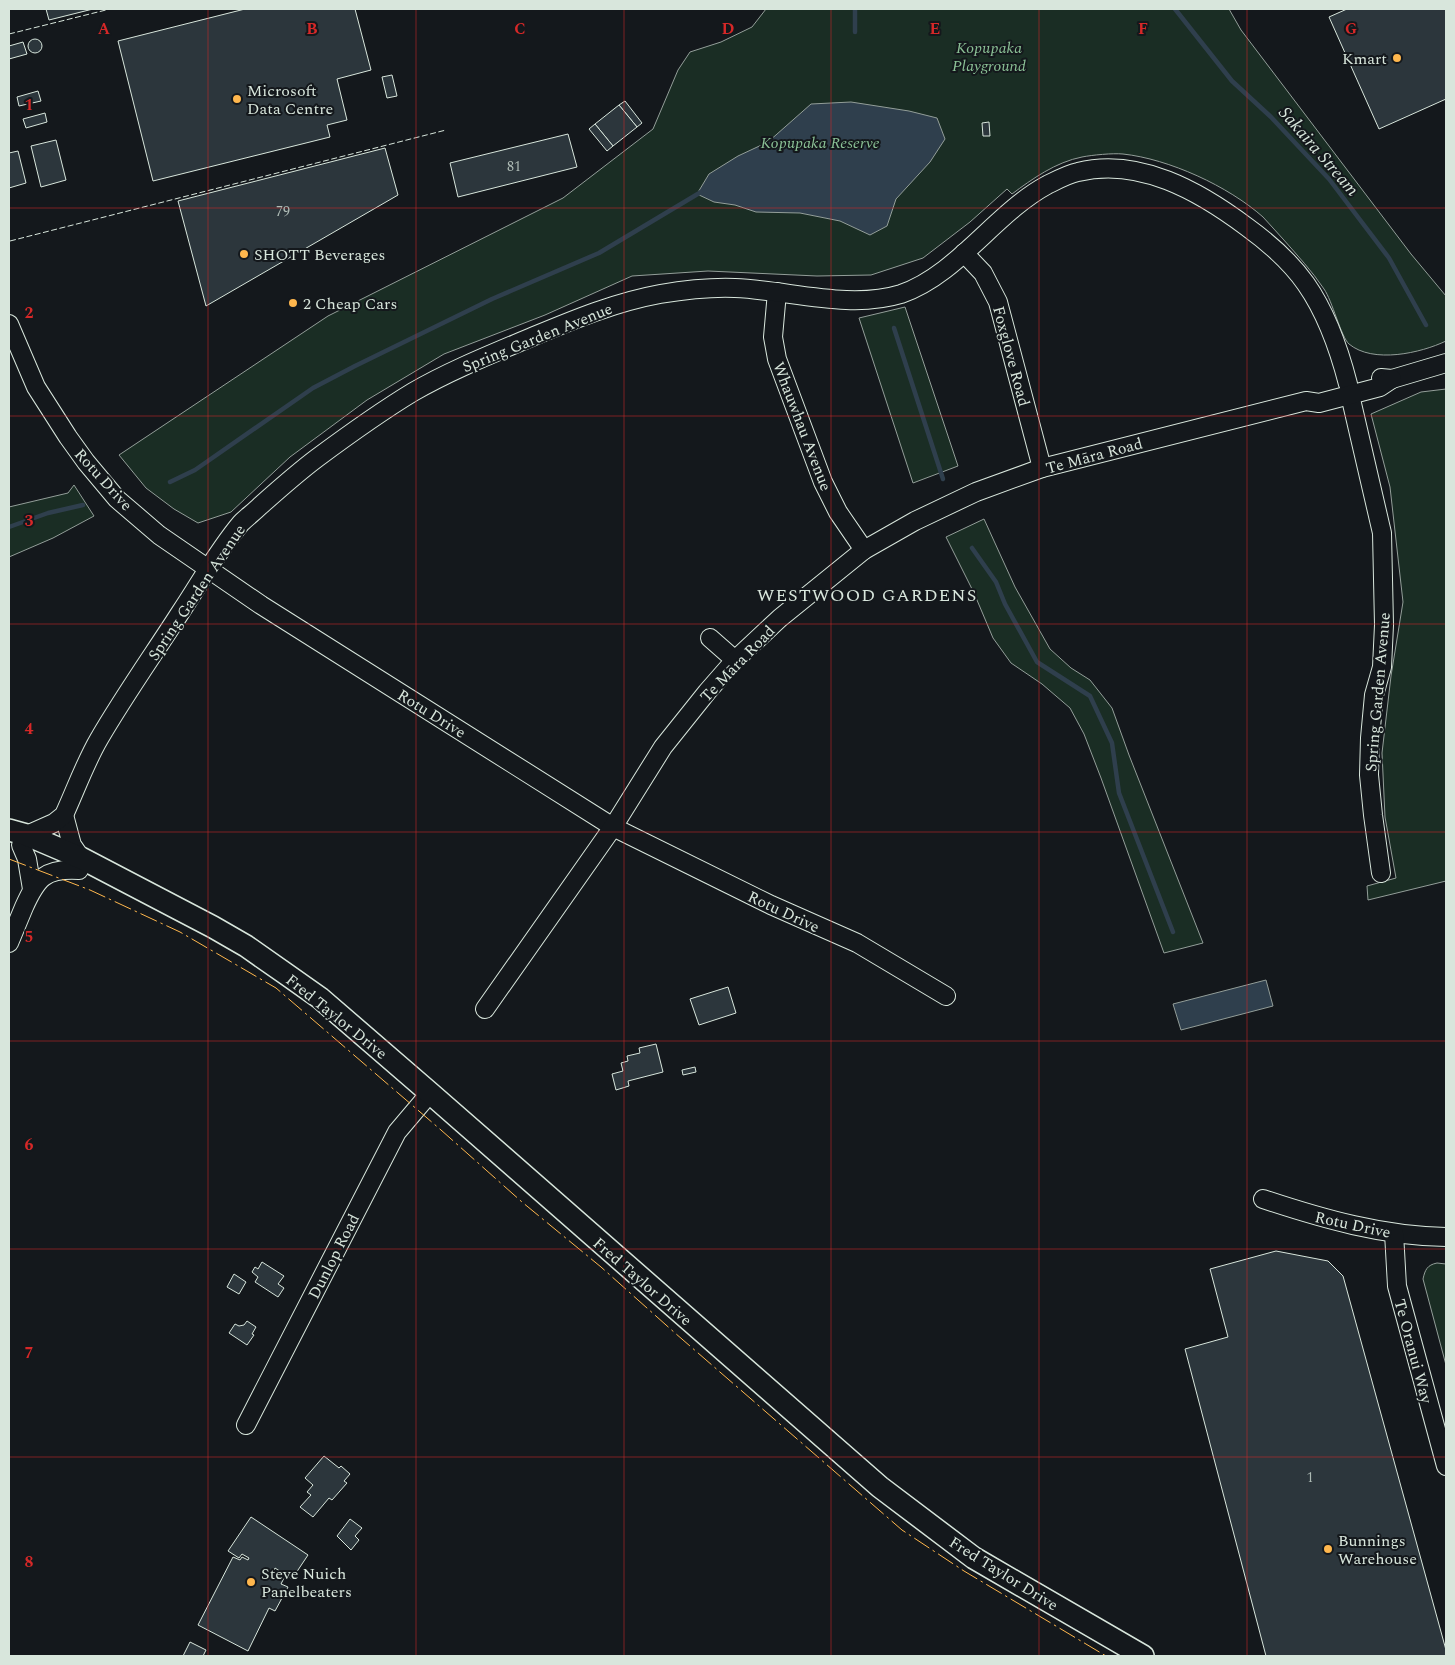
<svg xmlns="http://www.w3.org/2000/svg" width="1455" height="1665" font-family="Spectral,serif">
<style>
.green{fill:#1a2d24;stroke:#939e99}
.water{fill:#2f3f4d;stroke:#939e99}
.lines{fill:none;stroke-linecap:round;stroke-linejoin:round}
.stream{stroke:#2f3f4d;stroke-width:4.5}
.building{fill:#2c363c;stroke:#d8e6dc}
.minor-casing{stroke:#d8e6dc;stroke-width:20}
.major-casing{stroke:#d8e6dc;stroke-width:24}
.minor{stroke:#14181c;stroke-width:18}
.major{stroke:#14181c;stroke-width:21}
.fence{stroke:#d8e6dc;stroke-width:1;stroke-dasharray:6 2.5;stroke-linecap:butt}
.power{stroke:#ffb74d;stroke-width:1;stroke-dasharray:18 4 2.5 4;stroke-linecap:butt}
.grid{fill:none;stroke:#d62828;stroke-width:1;stroke-opacity:0.55}
.poi-dot{fill:#ffb74d;stroke:#14181c;stroke-width:2}
.labels{text-anchor:middle;stroke-width:4;stroke-linejoin:round;paint-order:stroke}
.number-label{font-size:14px;fill:#adbab4}
.park-label{font-size:16px;font-style:italic;fill:#8ac095;stroke:#14181c}
.poi-label{font-size:16px;fill:#d8e6dc;stroke:#14181c;text-anchor:start}
.street-label{font-size:16px;fill:#d8e6dc;stroke:#14181c}
.water-label{font-size:18px;font-style:italic;fill:#d8e6dc;stroke:#14181c}
.neighbourhood-label{font-size:18px;letter-spacing:1px;fill:#d8e6dc;stroke:#14181c}
.grid-label{font-size:16px;text-anchor:middle;font-weight:bold;fill:#d62828;stroke:#14181c;stroke-width:4;stroke-linejoin:round;paint-order:stroke}
</style>
<rect width="100%" height="100%" fill="#14181c"/>
<!-- green -->
<g class="green">
<path d="M766 9H1229L1241 30 1411 254 1446 296V341C1421 353 1373 364 1349 344 1341 337 1332 300 1324 289 1312 271 1297 255 1283 239 1276 232 1270 224 1263 217 1228 186 1169 159 1123 154 1113 153 1092 155 1082 157 1056 162 1032 179 1012 194L1007 189 970 222 923 258 871 275 817 276 708 271 632 276 545 315 444 354 367 400 290 457 231 512 198 523 174 509 146 488 119 455 328 316 563 198 653 129 678 70 690 52 721 42 752 27Z"/>
<polygon points="905,307 958,466 913,483 859,318"/>
<polygon points="1446,389 1446,881 1368,900 1367,886 1396,878 1385,817 1382,753 1391,676 1403,602 1390,487 1371,414 1421,392"/>
<polygon points="74,485 94,516 53,538 9,557 9,507 68,493"/>
<polygon points="984,519 1015,587 1050,649 1071,668 1090,680 1112,708 1129,755 1203,943 1164,953 1101,778 1084,734 1070,708 1042,684 1011,663 993,638 974,593 946,537"/>
<path d="M1437 1263 1446 1264V1365L1423 1279C1425 1270 1427 1265 1437 1263Z"/>
</g>
<!-- water -->
<g class="water">
<polygon points="851,102 909,111 937,118 945,139 930,162 896,199 887,226 870,235 840,221 800,213 756,212 735,205 714,202 697,194 709,174 738,156 768,142 811,104"/>
<polygon points="1266,980 1273,1006 1181,1030 1173,1004"/>
</g>
<g class="lines">
<!-- stream -->
<g class="stream">
<polyline points="1175,9 1232,81 1271,117 1329,179 1389,258 1426,325"/>
<polyline points="855,32 855,9"/>
<polyline points="894,328 943,479"/>
<polyline points="170,482 195,470 313,388 355,366 492,299 599,253 701,192"/>
<polyline points="9,527 48,513 83,505"/>
<polyline points="972,548 996,582 1005,604 1037,662 1090,696 1112,743 1119,793 1173,932"/>
</g>
</g>
<!-- building -->
<g class="building">
<polygon points="46,9 93,9 49,20"/>
<polygon points="245,9 355,9 371,70 337,79 347,120 327,125 330,137 153,181 118,41"/>
<polygon points="1347,9 1446,9 1446,99 1379,129 1329,17"/>
<circle cx="35" cy="46" r="7"/>
<polygon points="23,42 27,54 9,59 9,46"/>
<polygon points="392,75 397,96 387,98 382,77"/>
<polygon points="38,91 41,101 19,106 17,97"/>
<polygon points="625,101 642,123 637,127 619,105"/>
<polygon points="619,105 637,127 613,146 595,124"/>
<polygon points="45,113 47,122 26,128 23,119"/>
<polygon points="989,122 990,136 983,136 982,123"/>
<polygon points="595,124 613,146 607,151 589,129"/>
<polygon points="568,134 577,167 458,197 450,163"/>
<polygon points="56,140 66,180 41,187 31,146"/>
<polygon points="385,148 398,195 206,306 178,201"/>
<polygon points="18,151 26,183 9,188 9,153"/>
<polygon points="728,987 736,1013 699,1025 690,999"/>
<polygon points="656,1044 663,1072 628,1081 629,1086 616,1090 612,1074 623,1071 621,1063 628,1061 627,1056 640,1053 639,1048"/>
<polygon points="695,1067 696,1072 683,1075 682,1070"/>
<polygon points="1276,1251 1328,1261 1343,1276 1446,1650 1446,1656 1266,1656 1185,1349 1228,1337 1210,1269"/>
<polygon points="262,1262 284,1276 278,1284 284,1288 278,1297 255,1282 258,1277 252,1272 255,1267 258,1269"/>
<polygon points="234,1274 246,1282 239,1294 227,1287"/>
<polygon points="247,1321 256,1327 252,1334 254,1335 247,1345 229,1333 235,1324 239,1326 244,1325"/>
<polygon points="324,1456 339,1468 341,1466 350,1474 344,1481 347,1483 332,1500 329,1498 313,1517 300,1507 311,1495 307,1492 313,1485 305,1478"/>
<polygon points="251,1517 308,1555 292,1579 275,1568 273,1572 284,1578 281,1584 288,1587 275,1611 269,1608 248,1651 198,1625 233,1557 240,1560 242,1557 248,1560 249,1558 242,1554 239,1558 228,1551"/>
<polygon points="350,1519 362,1528 355,1536 359,1540 351,1550 337,1536"/>
<polygon points="190,1642 206,1650 203,1656 183,1656"/>
</g>
<g class="lines">
<!-- minor casing -->
<g class="minor-casing">
<g id="minor">
<polyline points="964,253 983,273 998,302 1042,468"/>
<polyline points="777,292 773,337 777,359 823,482 838,512 864,550"/>
<polyline points="9,324 36,387 68,437 86,462 117,499 159,535 261,605 613,827 771,905 857,943 946,996"/>
<polyline points="1381,378 1392,379 1446,363"/>
<polyline points="1350,395 1382,533 1384,625 1382,667 1374,695 1370,738 1369,775 1373,815 1381,873"/>
<polyline points="710,638 735,660"/>
<polyline points="64,815 72,845 81,858"/>
<path d="M27 835 54 823 64 815C76 789 85 763 99 739 124 696 153 655 180 613 200 583 218 550 241 523 247 517 254 512 260 506 278 490 297 473 317 458 348 435 380 412 413 392 451 370 494 353 534 336 575 319 616 302 660 294 684 290 711 287 735 288 788 290 849 310 901 294 957 275 995 213 1047 185 1057 180 1068 174 1078 172 1139 157 1199 191 1247 227 1269 243 1290 261 1306 284 1327 314 1339 349 1348 384"/>
<polyline points="21,845 27,859 32,889"/>
<path d="M9 943C14 931 19 919 24 907 37 878 45 868 79 870"/>
<polyline points="485,1009 613,827 663,747 707,692 735,660 780,618 864,550 915,521 976,492 1042,468 1306,401 1319,403 1380,387 1392,379"/>
<path d="M1263 1199C1323 1219 1383 1236 1446 1237"/>
<polyline points="1394,1233 1397,1286 1446,1466"/>
<polyline points="246,1425 397,1132 430,1093"/>
</g>
</g>
<!-- major casing -->
<g class="major-casing">
<polyline id="major" points="9,830 27,835 81,858 213,927 246,946 286,974 320,998 430,1093 880,1487 974,1558 1143,1656"/>
</g>
<!-- minor -->
<use href="#minor" class="minor"/>
<!-- major -->
<use href="#major" class="major"/>
<!-- fence -->
<g class="fence">
<polyline points="9,34 110,9"/>
<polyline points="10,241 446,130"/>
</g>
<!-- power -->
<polyline class="power" points="9,859 90,890 180,932 276,988 441,1130 522,1202 601,1267 675,1333 902,1530 964,1571 1106,1656"/>
</g>
<!-- grid -->
<path class="grid" d="M208 9V1656M416 9V1656M624 9V1656M831 9V1656M1039 9V1656M1247 9V1656M9 208H1446M9 416H1446M9 624H1446M9 832H1446M9 1041H1446M9 1249H1446M9 1457H1446"/>
<!-- markers -->
<g class="poi-dot">
<circle cx="1397" cy="58" r="5"/>
<circle cx="237" cy="99" r="5"/>
<circle cx="244" cy="254" r="5"/>
<circle cx="293" cy="303" r="5"/>
<circle cx="1328" cy="1549" r="5"/>
<circle cx="251" cy="1582" r="5"/>
</g>
<g class="labels">
<!-- number labels -->
<g class="number-label">
<text x="514" y="171">81</text>
<text x="283" y="216">79</text>
<text x="1310" y="1482">1</text>
</g>
<!-- park labels -->
<g class="park-label">
<text x="989" y="53">Kopupaka<tspan x="989" dy="18">Playground</tspan></text>
<text x="820" y="148">Kopupaka Reserve</text>
</g>
<!-- poi labels -->
<g class="poi-label">
<text x="1387" y="64" text-anchor="end">Kmart</text>
<text x="247" y="96">Microsoft<tspan x="247" dy="18">Data Centre</tspan></text>
<text x="254" y="260">SHOTT Beverages</text>
<text x="303" y="309">2 Cheap Cars</text>
<text x="1338" y="1546">Bunnings<tspan x="1338" dy="18">Warehouse</tspan></text>
<text x="261" y="1579">Steve Nuich<tspan x="261" dy="18">Panelbeaters</tspan></text>
</g>
<!-- street labels -->
<g class="street-label">
<text transform="translate(537 337) rotate(-22)" y="6">Spring Garden Avenue</text>
<text transform="translate(1012 356) rotate(75)" y="6">Foxglove Road</text>
<text transform="translate(803 426) rotate(69)" y="6">Whauwhau Avenue</text>
<text transform="translate(1094 455) rotate(-15)" y="6">Te Māra Road</text>
<text transform="translate(104 479) rotate(48)" y="6">Rotu Drive</text>
<text transform="translate(196 592) rotate(-56)" y="6">Spring Garden Avenue</text>
<text transform="translate(737 663) rotate(-46)" y="6">Te Māra Road</text>
<text transform="translate(1377 692) rotate(-85)" y="6">Spring Garden Avenue</text>
<text transform="translate(432 713) rotate(32)" y="6">Rotu Drive</text>
<text transform="translate(784 911) rotate(25)" y="6">Rotu Drive</text>
<text transform="translate(337 1016) rotate(39)" y="6">Fred Taylor Drive</text>
<text transform="translate(1353 1224) rotate(12)" y="6">Rotu Drive</text>
<text transform="translate(333 1256) rotate(-63)" y="6">Dunlop Road</text>
<text transform="translate(643 1281) rotate(41)" y="6">Fred Taylor Drive</text>
<text transform="translate(1414 1351) rotate(75)" y="6">Te Oranui Way</text>
<text transform="translate(1004 1573) rotate(32)" y="6">Fred Taylor Drive</text>
</g>
<!-- water labels -->
<g class="water-label">
<text transform="translate(1319 151) rotate(49)" y="6">Sakaira Stream</text>
</g>
<!-- neighbourhood labels -->
<g class="neighbourhood-label">
<text x="867" y="601">WESTWOOD GARDENS</text>
</g>
</g>
<g class="grid-label">
<text x="104" y="34">A</text>
<text x="312" y="34">B</text>
<text x="520" y="34">C</text>
<text x="728" y="34">D</text>
<text x="935" y="34">E</text>
<text x="1143" y="34">F</text>
<text x="1351" y="34">G</text>
<text x="29" y="110">1</text>
<text x="29" y="318">2</text>
<text x="29" y="526">3</text>
<text x="29" y="734">4</text>
<text x="29" y="942">5</text>
<text x="29" y="1150">6</text>
<text x="29" y="1358">7</text>
<text x="29" y="1567">8</text>
</g>
<!-- border -->
<rect width="1455" height="1665" fill="none" stroke="#d8e6dc" stroke-width="20"/>
</svg>
